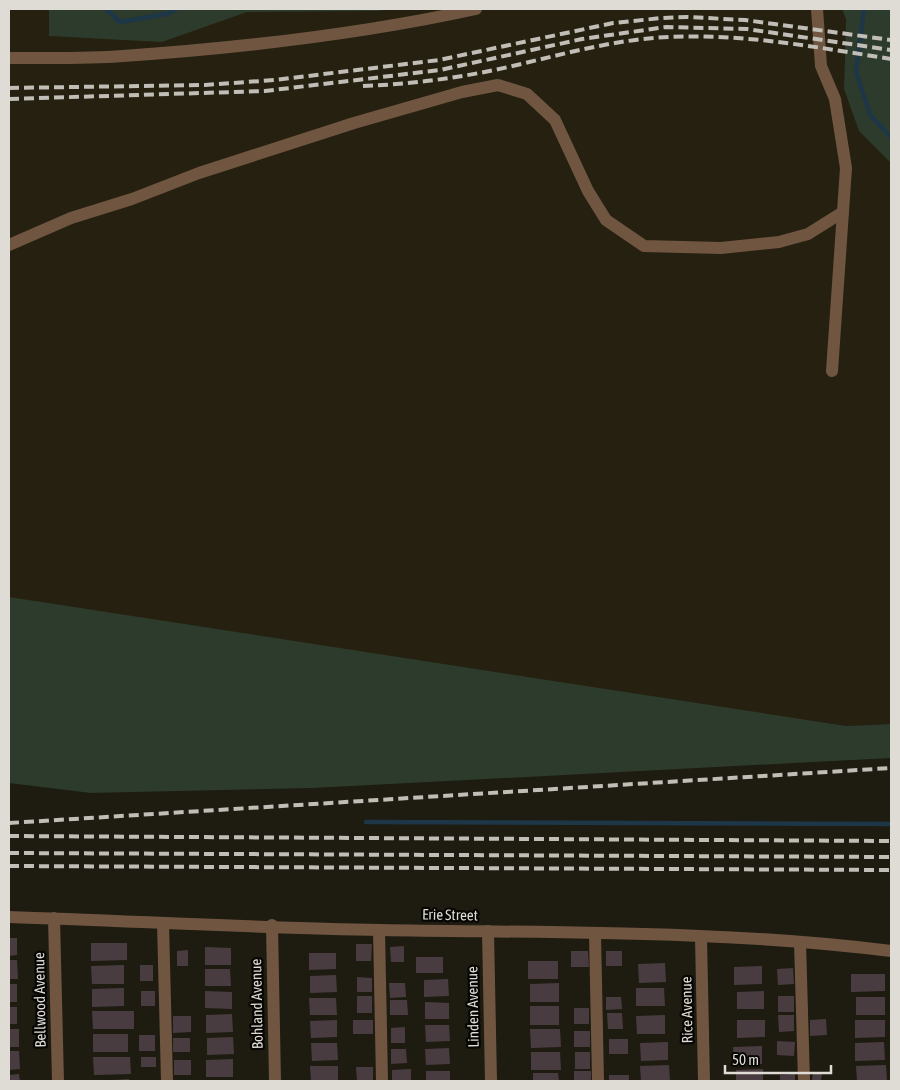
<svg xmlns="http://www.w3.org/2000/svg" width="900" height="1090" font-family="'Asap Condensed',sans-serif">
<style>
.built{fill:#262010}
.green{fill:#2c3b2b}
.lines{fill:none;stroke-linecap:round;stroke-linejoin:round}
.stream{stroke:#1d3748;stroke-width:4.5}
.building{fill:#493c41}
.minor{stroke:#705641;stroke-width:12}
.rail{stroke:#c0beb6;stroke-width:4;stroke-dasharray:10 5;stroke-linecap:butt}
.labels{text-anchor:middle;stroke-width:4.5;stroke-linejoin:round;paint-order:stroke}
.street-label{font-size:15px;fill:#dedcd5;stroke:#070603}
</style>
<rect width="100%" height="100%" fill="#1e1b11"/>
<!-- built -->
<polygon class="built" points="9,9 891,9 845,30 844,89 859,131 891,163 891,724 846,726 9,605"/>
<!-- green -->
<g class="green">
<polygon points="49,9 391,9 378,11 247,12 162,42 49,36"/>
<polygon points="842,9 891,9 891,163 859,131 844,89 846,19"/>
<polygon points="9,597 846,726 891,724 891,758 313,788 91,793 9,783"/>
</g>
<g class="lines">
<!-- stream -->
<g class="stream">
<polyline points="106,9 120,22 166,14 177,9"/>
<polyline points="864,9 856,72 870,115 891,137"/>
<polyline points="366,822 891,824"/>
</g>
</g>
<!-- building -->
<g class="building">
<polygon points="9,938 17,938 17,955 9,956"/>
<polygon points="91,943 127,943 127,960 91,961"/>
<polygon points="356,944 372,944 371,961 356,961"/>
<polygon points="404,946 404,962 391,962 390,947"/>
<polygon points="205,947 231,948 231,965 205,965"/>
<polygon points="188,950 188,966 177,966 177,951"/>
<polygon points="571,951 588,951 589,967 571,967"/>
<rect x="606" y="951" width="16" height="15"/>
<polygon points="309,953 336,953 336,969 309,970"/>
<rect x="416" y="957" width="27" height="16"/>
<polygon points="9,960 17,960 18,979 9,979"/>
<rect x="528" y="961" width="30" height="18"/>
<polygon points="665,963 666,982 639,983 638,964"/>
<polygon points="124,965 124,984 92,984 91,966"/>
<rect x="140" y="965" width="13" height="16"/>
<polygon points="762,966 762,984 734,985 734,967"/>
<polygon points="793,968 794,984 778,985 777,969"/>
<polygon points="205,969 230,969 231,986 205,986"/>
<polygon points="851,974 885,974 885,991 851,992"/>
<polygon points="336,975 337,992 310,993 310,976"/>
<polygon points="357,977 372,978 372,992 357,992"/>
<polygon points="448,979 449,996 424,997 424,980"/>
<polygon points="389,983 405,983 406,997 390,998"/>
<polygon points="559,983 559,1002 530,1002 530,984"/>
<rect x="9" y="984" width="8" height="18"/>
<polygon points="124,988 124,1006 92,1007 92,989"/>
<polygon points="636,988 664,988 665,1006 636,1006"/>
<rect x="141" y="991" width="14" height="15"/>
<polygon points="205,991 232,992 232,1009 205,1008"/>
<polygon points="764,991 764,1009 737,1009 737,992"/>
<rect x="357" y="996" width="15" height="17"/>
<rect x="778" y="996" width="16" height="16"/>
<polygon points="606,997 621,997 622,1009 606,1010"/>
<rect x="856" y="997" width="29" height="18"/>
<polygon points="309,998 336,998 337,1015 310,1015"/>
<polygon points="390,1000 407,1000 408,1015 390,1015"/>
<polygon points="425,1002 449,1003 449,1019 425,1019"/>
<rect x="530" y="1006" width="29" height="19"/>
<rect x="9" y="1007" width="8" height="17"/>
<rect x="574" y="1008" width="15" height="16"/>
<polygon points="92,1011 134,1011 134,1029 93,1029"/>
<polygon points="607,1013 622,1013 623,1029 608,1029"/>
<polygon points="232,1014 233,1032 206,1033 206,1015"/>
<polygon points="665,1015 665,1034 637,1034 636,1016"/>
<polygon points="778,1015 794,1015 794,1031 779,1032"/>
<polygon points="173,1016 191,1016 191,1032 173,1033"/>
<polygon points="826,1019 827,1035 810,1036 810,1020"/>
<polygon points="337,1020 337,1037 311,1038 310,1021"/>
<rect x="353" y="1020" width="20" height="14"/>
<polygon points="737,1020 765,1020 765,1037 737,1038"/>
<polygon points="855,1020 885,1020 885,1037 855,1038"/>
<polygon points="425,1025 449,1025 450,1041 426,1042"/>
<polygon points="405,1027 405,1043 391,1043 391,1028"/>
<rect x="9" y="1029" width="10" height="18"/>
<polygon points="530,1029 560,1029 561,1047 531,1048"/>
<rect x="574" y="1031" width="16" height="16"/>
<rect x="93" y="1034" width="35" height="18"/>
<rect x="139" y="1035" width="16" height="16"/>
<polygon points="233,1037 234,1054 207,1055 207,1038"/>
<rect x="173" y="1038" width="17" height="14"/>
<rect x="609" y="1039" width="19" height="15"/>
<polygon points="777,1041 795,1042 794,1056 777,1055"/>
<polygon points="668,1042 668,1060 641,1061 640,1043"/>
<polygon points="884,1042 885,1060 855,1061 855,1043"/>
<polygon points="311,1043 337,1043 338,1060 312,1061"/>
<polygon points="762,1046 762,1064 734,1065 733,1047"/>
<polygon points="449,1048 450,1064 426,1065 425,1049"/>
<polygon points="391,1049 406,1049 407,1063 391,1064"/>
<polygon points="9,1051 19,1051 20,1069 9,1070"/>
<polygon points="531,1052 560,1052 561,1070 531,1070"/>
<rect x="575" y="1052" width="15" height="17"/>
<polygon points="93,1057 130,1057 131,1074 94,1075"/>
<rect x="141" y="1057" width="15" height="10"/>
<polygon points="233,1059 233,1077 206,1077 206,1060"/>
<rect x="174" y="1060" width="17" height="15"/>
<polygon points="669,1065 670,1081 641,1081 640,1066"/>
<polygon points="886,1065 887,1081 857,1081 856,1066"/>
<polygon points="310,1066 338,1066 338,1081 311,1081"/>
<polygon points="356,1067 373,1067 373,1081 357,1081"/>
<polygon points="411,1069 411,1081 392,1081 392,1070"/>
<polygon points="763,1069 763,1081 736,1081 736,1070"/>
<rect x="426" y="1071" width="24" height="10"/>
<rect x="574" y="1071" width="17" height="10"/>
<polygon points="813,1072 822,1072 821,1081 812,1081"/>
<polygon points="533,1073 558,1073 559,1081 533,1081"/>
<polygon points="19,1074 20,1081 9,1081 9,1075"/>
<polygon points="795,1074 795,1081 780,1081 780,1075"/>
<rect x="609" y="1075" width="20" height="6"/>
<polygon points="129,1079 129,1081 113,1081 113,1080"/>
</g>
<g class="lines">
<!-- minor -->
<g class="minor">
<polyline points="817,9 821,66 835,99 846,168 832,371"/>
<path d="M9 58C47 58 85 59 123 56 239 48 362 34 476 9"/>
<polyline points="9,245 71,218 132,199 199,173 354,123 462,92 498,85 527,94 555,120 588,191 606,220 644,246 721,248 779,242 808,234 843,212"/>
<path d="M9 917C133 921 257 928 381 930 549 933 725 930 891 951"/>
<polyline points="54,918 58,1081"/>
<polyline points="163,923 167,1081"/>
<polyline points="272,925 275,1081"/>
<polyline points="379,930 382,1081"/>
<polyline points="488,931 491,1081"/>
<polyline points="595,934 598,1081"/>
<polyline points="701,937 704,1081"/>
<polyline points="800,942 804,1081"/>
</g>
<!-- rail -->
<g class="rail">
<path d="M363 86C415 84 466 77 517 65 559 55 599 44 643 39 726 30 809 46 891 59"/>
<polyline points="9,88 205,85 275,80 439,60 613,23 662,18 687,17 745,20 891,40"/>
<polyline points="9,99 265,91 440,70 582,39 666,27 747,29 891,50"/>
<polyline points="9,823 891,768"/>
<polyline points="9,836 891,841"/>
<polyline points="9,853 891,857"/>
<polyline points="9,866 891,870"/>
</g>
</g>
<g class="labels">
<!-- street labels -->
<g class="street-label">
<text transform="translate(450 915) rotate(1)" y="5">Erie Street</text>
<text transform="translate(40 1000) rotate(-91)" y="5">Bellwood Avenue</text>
<text transform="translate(257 1004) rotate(-91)" y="5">Bohland Avenue</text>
<text transform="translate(473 1007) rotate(-91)" y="5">Linden Avenue</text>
<text transform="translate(687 1010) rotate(-91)" y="5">Rice Avenue</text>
</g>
</g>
<!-- border -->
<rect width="900" height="1090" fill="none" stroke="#dedcd5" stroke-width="20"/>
<!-- scale -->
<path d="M725 1065v8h106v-8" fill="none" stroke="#dedcd5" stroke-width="2.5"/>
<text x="732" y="1065" font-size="15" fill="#dedcd5" stroke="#070603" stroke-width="4" paint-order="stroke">50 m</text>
</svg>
